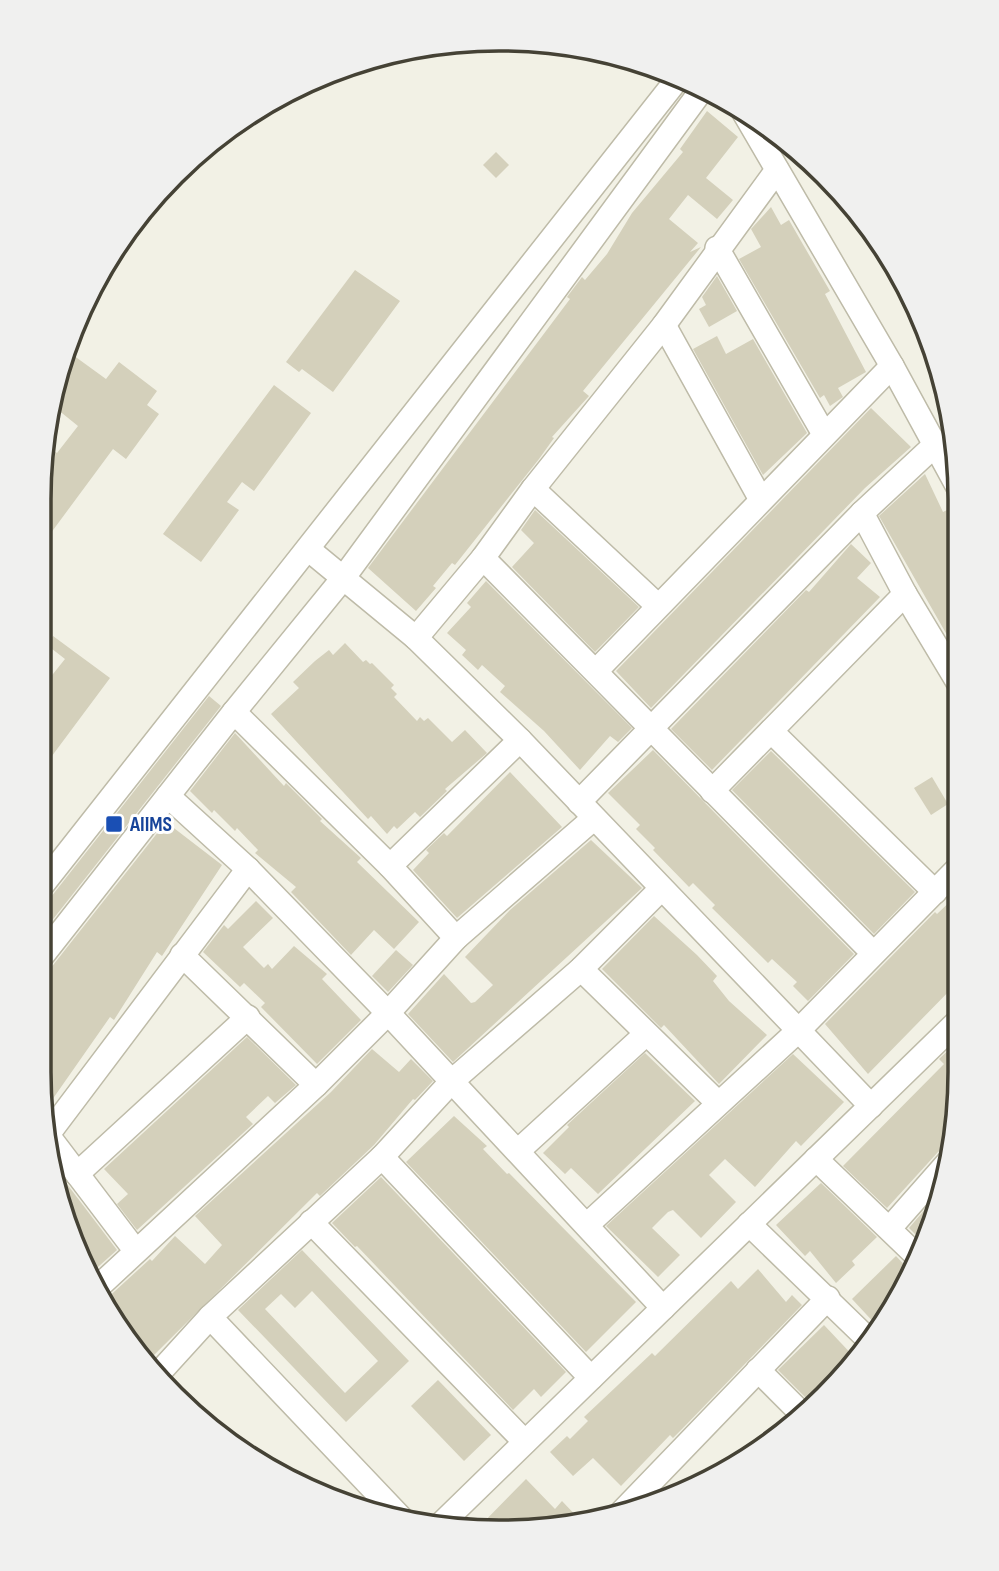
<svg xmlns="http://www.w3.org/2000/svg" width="999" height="1571" font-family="'Sofia Sans Condensed',sans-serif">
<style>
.building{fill:#d4d0bb;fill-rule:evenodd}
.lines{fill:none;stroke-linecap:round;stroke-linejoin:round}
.minor-casing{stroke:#bebba8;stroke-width:26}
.minor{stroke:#fff;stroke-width:23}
.transit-dot{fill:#1a4fb4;stroke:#fff;stroke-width:2.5}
.labels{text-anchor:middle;stroke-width:6;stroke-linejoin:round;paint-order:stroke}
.transit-label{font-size:21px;font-weight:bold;fill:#164399;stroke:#fff;text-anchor:start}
.rim{fill:none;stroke:#454235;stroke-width:3.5}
</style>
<rect width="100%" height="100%" fill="#f2f1e5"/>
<!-- building -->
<g class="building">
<polygon points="707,111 738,137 706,178 733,200 717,219 688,195 669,219 698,243 690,252 701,247 583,391 589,396 552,437 554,438 539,459 455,565 452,563 433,586 436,588 416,611 368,568 570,299 567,297 582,277 585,280 607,254 632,213 683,152 680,149"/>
<polygon points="496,152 509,165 496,178 483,165"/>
<polygon points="771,207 781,225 789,220 801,241 830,291 825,294 866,372 838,388 843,397 830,406 824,395 820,398 739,259 761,247 751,229"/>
<polygon points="355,270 400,301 333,392 302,369 299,372 286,362"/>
<polygon points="717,276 737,311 709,327 699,309 706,305 702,297"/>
<polygon points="717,336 726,354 753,339 807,433 763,475 693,349"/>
<polygon points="66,350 106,379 119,362 157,391 147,405 159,414 126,459 113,449 42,545 42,442 57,453 78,426 52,405"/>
<polygon points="274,385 311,413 254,491 242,482 227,502 239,510 201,562 163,534"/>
<polygon points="871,408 911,447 865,488 651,708 616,671"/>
<polygon points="925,474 943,512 949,509 959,527 959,656 879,516"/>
<polygon points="535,510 639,607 595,652 512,567 534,543 521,530"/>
<polygon points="851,544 871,563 857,578 880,597 712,770 671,729 806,590 809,592"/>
<polygon points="486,581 632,728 618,742 610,736 580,770 544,731 500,692 505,686 482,665 478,670 462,655 466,650 447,633 471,607 467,603"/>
<polygon points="53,636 110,678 40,772 41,689 65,659 47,645"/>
<polygon points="345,643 363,662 366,660 370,664 372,663 394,685 391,688 397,694 394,697 417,721 420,717 424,721 428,718 452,742 465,730 487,753 445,789 447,791 420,817 415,812 397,829 394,826 387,834 371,816 368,819 271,714 299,688 293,682 315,661 329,650 333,655"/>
<polygon points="209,696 221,706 39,937 40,902 51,897"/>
<polygon points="235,733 284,786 286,783 322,819 320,821 361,858 357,862 419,922 394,949 374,930 351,955 291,892 296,887 255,853 258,850 237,828 235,831 214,810 212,813 190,791"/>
<polygon points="653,750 854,954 808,1001 793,986 797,982 772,959 768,963 712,908 715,905 693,883 689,887 653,850 655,848 636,829 640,825 608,793"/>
<polygon points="771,751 915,892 874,934 732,790"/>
<polygon points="510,772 562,827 457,918 413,870 429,853 426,850 444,833 447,836"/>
<polygon points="932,777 948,804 931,815 914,788"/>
<polygon points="166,822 222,865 162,956 157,952 114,1020 110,1017 45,1110 38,1072 39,974 50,969"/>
<polygon points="591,840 642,888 453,1062 408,1014 444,974 471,1003 475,1002 493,985 465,957 510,910"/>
<polygon points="958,894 957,983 868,1074 825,1024 935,912 937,914"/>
<polygon points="256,901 273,918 243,947 264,968 268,964 272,969 294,946 327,974 322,979 361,1020 317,1064 261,1007 265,1003 244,983 240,987 203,952 224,925 228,929"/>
<polygon points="654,916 697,955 717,976 713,981 729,1001 767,1035 719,1084 664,1025 661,1028 602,969"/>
<polygon points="396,950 413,965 388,992 372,976"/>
<polygon points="247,1037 296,1085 275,1103 268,1096 246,1117 253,1124 137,1230 117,1204 128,1194 104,1169"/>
<polygon points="957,1042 954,1141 938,1152 887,1208 843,1166 944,1064 939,1059"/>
<polygon points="372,1049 399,1072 411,1059 433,1081 415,1100 413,1099 374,1145 320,1196 317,1193 148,1361 116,1328 103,1302 150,1259 152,1261 175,1236 205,1264 222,1245 195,1216 331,1092"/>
<polygon points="645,1053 695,1101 598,1194 571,1168 565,1174 543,1153 569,1127 567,1125"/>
<polygon points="793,1054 844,1102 801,1146 796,1141 755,1187 725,1159 709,1175 736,1202 701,1238 673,1210 668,1212 652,1228 680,1255 658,1277 606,1226"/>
<polygon points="454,1116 487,1146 483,1149 507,1174 509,1173 636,1302 586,1352 406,1162"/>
<polygon points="54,1167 117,1250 90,1274 63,1219"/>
<polygon points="381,1177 566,1372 541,1397 534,1389 513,1410 357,1246 355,1247 332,1223"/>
<polygon points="821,1183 877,1237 852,1261 855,1265 836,1283 810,1251 805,1256 776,1225"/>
<polygon points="927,1207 934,1215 926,1245 909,1228"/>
<path d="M302 1250 409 1361 346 1422 238 1310ZM312 1291 378 1361 345 1393 265 1309 281 1294 295 1308Z"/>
<polygon points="896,1256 911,1272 879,1328 852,1299"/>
<polygon points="758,1269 786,1302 792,1295 802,1305 682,1429 673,1438 670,1435 621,1486 593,1458 573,1476 550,1452 567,1436 570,1439 588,1421 584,1417 652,1353 655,1356 731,1281 738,1289"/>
<polygon points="824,1325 857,1360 811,1403 778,1370"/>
<polygon points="438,1380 491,1435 464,1461 411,1406"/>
<polygon points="526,1479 555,1509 562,1501 581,1521 475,1531"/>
</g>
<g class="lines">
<!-- minor casing -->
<g class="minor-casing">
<g id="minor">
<polyline points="743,111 892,366 959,489"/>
<polyline points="717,248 824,434"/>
<polyline points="664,325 760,498"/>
<polyline points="533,489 658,606"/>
<polyline points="862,513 905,594 959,684"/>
<polyline points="308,549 416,638 520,740 871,1106"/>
<polyline points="483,558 873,953"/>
<polyline points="416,638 483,558 533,489 664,325 777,170"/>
<polyline points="596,671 892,366"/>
<polyline points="234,712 390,866 456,938"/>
<polyline points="771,731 935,892"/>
<polyline points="712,791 905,594"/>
<polyline points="168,796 248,869 388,1013 663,1308"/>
<polyline points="579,802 862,513 936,444"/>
<polyline points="390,866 520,740"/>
<polyline points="40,888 679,77"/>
<polyline points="182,955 316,1085"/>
<polyline points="39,960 234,712 344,577 704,87"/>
<polyline points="581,969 717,1102"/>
<polyline points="49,1133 248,869"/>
<polyline points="50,1138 135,1250"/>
<polyline points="519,1150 646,1034"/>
<polyline points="382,1157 591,1378"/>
<polyline points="816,1159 919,1258"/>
<polyline points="77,1174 248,1017"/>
<polyline points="311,1222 525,1442"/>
<polyline points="588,1224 799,1030 958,868"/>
<polyline points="749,1224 871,1342"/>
<polyline points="890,1228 949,1161"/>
<polyline points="97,1288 316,1085 388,1013 456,938 593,819"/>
<polyline points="210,1317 401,1518"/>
<polyline points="758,1370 801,1413"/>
<polyline points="159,1373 210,1317 382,1157 452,1081 581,969 661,889"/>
<polyline points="617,1517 828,1298"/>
<polyline points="439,1526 957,1022"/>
</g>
</g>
<!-- minor -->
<use href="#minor" class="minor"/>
</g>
<!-- markers -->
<rect class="transit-dot" x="105" y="815" width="18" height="18" rx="3.5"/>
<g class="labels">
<!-- transit labels -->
<g class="transit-label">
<text x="130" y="831">AIIMS</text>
</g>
</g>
<!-- crop -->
<path d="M0 0H999V1571H0ZM499 51H500A448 448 0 0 1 948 499V1072A448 448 0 0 1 500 1520H499A448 448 0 0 1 51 1072V499A448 448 0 0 1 499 51Z" fill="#f0f0ef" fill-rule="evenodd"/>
<path class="rim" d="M499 51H500A448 448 0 0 1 948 499V1072A448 448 0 0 1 500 1520H499A448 448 0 0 1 51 1072V499A448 448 0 0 1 499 51Z"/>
</svg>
